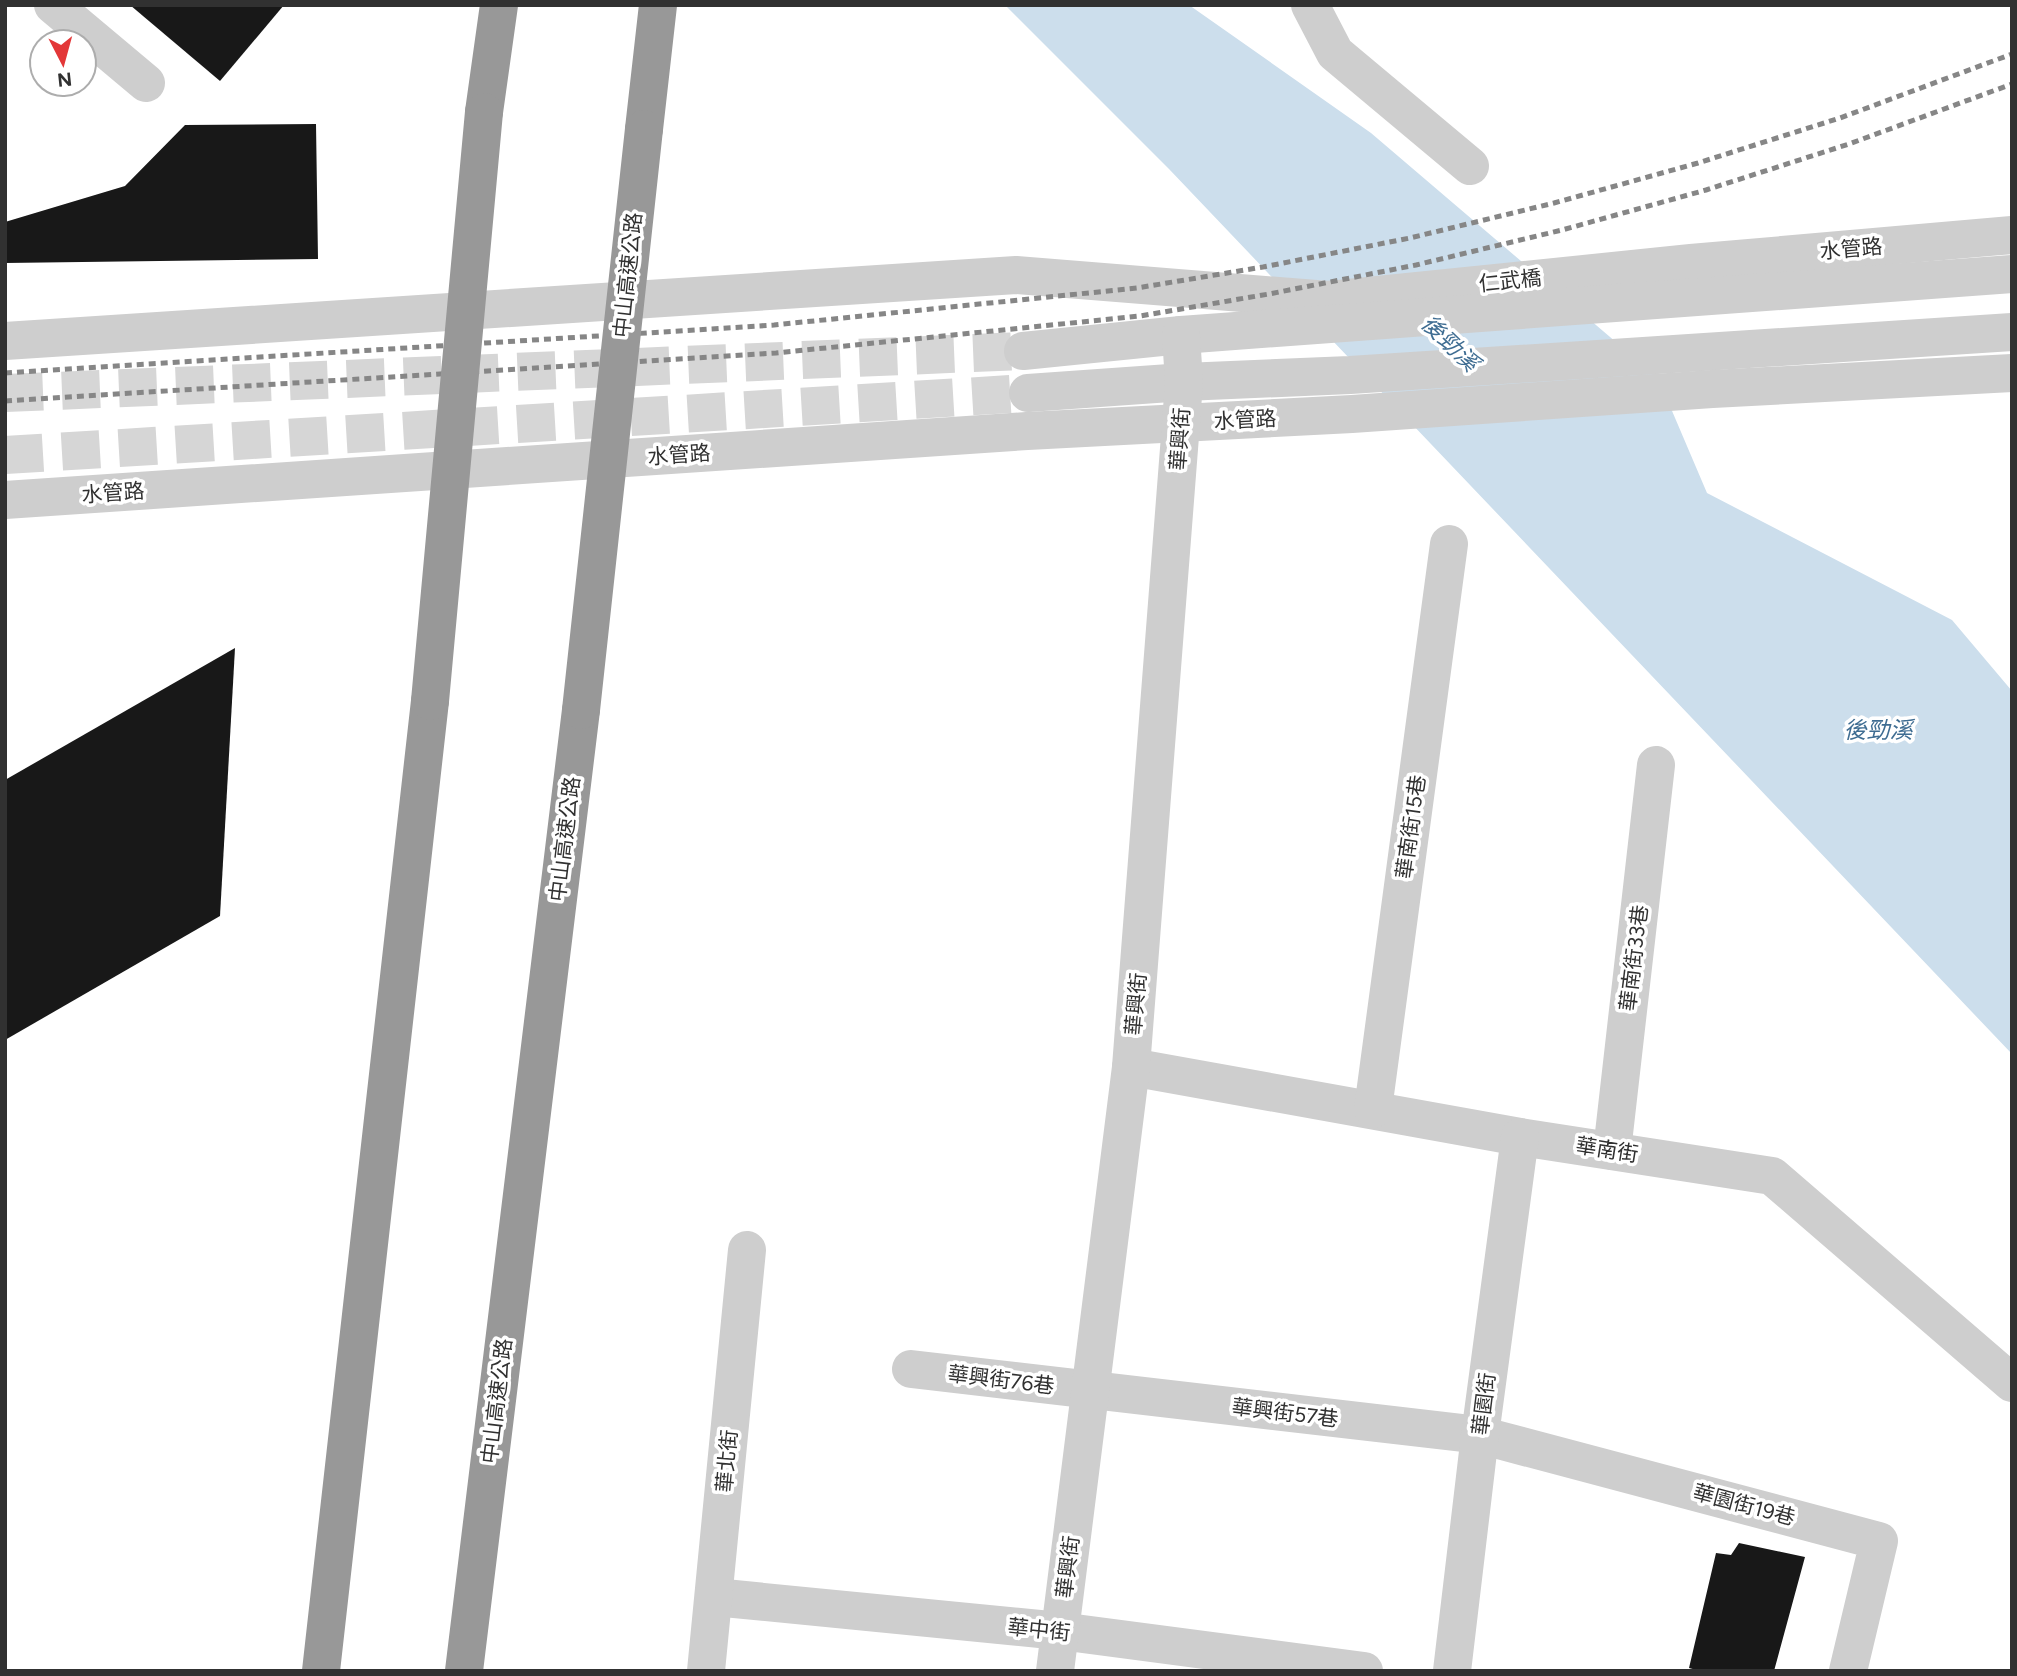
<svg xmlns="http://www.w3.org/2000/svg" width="2017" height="1676" font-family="Figtree,'Noto Sans TC',sans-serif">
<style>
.water{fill:#ccdeec}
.building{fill:#181818}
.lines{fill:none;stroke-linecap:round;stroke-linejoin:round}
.minor-tunnel{stroke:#d6d6d6;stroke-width:38;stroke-dasharray:38 19;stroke-linecap:butt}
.minor{stroke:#cecece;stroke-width:38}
.highway{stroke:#989898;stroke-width:38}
.rail{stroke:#868686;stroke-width:5;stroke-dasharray:7 5;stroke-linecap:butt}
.highway-bridge{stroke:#989898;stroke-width:38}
.labels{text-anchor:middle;stroke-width:7;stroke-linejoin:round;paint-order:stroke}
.street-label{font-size:21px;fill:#313131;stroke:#fff}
.water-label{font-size:23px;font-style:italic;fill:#3f6d92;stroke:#fff}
</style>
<rect width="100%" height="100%" fill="#fff"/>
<!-- water -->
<polygon class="water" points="1005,5 1189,5 1371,133 1658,378 1707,493 1952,620 2012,691 2012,1054 1169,169"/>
<!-- building -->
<g class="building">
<polygon points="130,5 284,5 220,81"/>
<polygon points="316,124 318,259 5,263 5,222 125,186 185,125"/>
<polygon points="235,648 220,916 5,1040 5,780"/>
<polygon points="1739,1543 1805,1557 1774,1671 1700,1671 1689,1668 1716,1553 1731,1555"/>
</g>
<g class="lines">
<!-- minor-tunnel -->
<g class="minor-tunnel">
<polyline points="5,393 1023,351"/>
<polyline points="5,455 1028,393"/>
</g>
<!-- minor -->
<g class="minor">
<polyline points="53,5 146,83"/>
<polyline points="1310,5 1335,53 1470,166"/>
<polyline points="5,341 1016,275 1329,300 1691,263 2012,235"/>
<polyline points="1023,351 1181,335 2012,274"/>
<polyline points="1028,393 1184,382 1350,375 2012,332"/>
<polyline points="5,500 1027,431 1352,414 1712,389 2012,373"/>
<polyline points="1131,1067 1520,1137 1772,1176 2012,1383"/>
<polyline points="1373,1109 1449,544"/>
<polyline points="1612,1151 1656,765"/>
<polyline points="911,1369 1480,1435 1879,1541 1848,1671"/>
<polyline points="714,1597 1060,1631 1364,1671"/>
<polyline points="706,1671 747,1250"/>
<polyline points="1055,1671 1131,1067 1181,423 1184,382 1181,335"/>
<polyline points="1452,1671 1480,1435 1520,1137"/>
</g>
<!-- highway -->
<g class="highway">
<polyline points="484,112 499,5"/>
<polyline points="644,129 658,5"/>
<polyline points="321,1671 430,701"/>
<polyline points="464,1671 581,710"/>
</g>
<!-- rail -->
<g class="rail">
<polyline points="5,373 774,325 1137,288 1263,267 1410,238 1554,203 1698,163 1840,118 2012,54"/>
<polyline points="5,401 776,353 1140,316 1269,294 1416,265 1562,230 1706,190 1849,144 2012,84"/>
</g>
<!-- highway-bridge -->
<g class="highway-bridge">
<polyline points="430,701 484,112"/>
<polyline points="581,710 644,129"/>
</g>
</g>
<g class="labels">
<!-- street labels -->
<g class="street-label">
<text transform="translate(1851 249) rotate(-5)" y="7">水管路</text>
<text transform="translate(628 275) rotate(-84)" y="7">中山高速公路</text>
<text transform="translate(1510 281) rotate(-6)" y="7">仁武橋</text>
<text transform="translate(1245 420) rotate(-3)" y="7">水管路</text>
<text transform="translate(1180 439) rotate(-86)" y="7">華興街</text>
<text transform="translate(679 455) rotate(-4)" y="7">水管路</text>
<text transform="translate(113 493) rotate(-4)" y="7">水管路</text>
<text transform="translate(1411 827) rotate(-82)" y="7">華南街15巷</text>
<text transform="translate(565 839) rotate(-83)" y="7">中山高速公路</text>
<text transform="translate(1634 958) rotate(-83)" y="7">華南街33巷</text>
<text transform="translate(1136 1004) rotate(-85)" y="7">華興街</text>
<text transform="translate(1607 1150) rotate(9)" y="7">華南街</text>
<text transform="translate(1001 1380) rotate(7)" y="7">華興街76巷</text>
<text transform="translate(497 1401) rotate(-83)" y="7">中山高速公路</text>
<text transform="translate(1484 1404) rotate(-83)" y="7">華園街</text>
<text transform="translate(1285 1413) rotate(7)" y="7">華興街57巷</text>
<text transform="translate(727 1461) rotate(-85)" y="7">華北街</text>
<text transform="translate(1744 1505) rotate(15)" y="7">華園街19巷</text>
<text transform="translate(1068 1567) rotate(-83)" y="7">華興街</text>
<text transform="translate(1039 1630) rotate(6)" y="7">華中街</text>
</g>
<!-- water labels -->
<g class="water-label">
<text transform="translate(1450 343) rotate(44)" y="8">後勁溪</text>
<text x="1878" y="738">後勁溪</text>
</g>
</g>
<!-- border -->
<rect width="2017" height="1676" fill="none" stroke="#313131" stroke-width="14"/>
<!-- north arrow -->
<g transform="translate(63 63) rotate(174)"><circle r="33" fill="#ffffff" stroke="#adadad" stroke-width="2"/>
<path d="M0-5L12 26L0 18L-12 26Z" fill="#e33738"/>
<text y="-10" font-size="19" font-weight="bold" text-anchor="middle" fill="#313131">N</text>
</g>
</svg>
